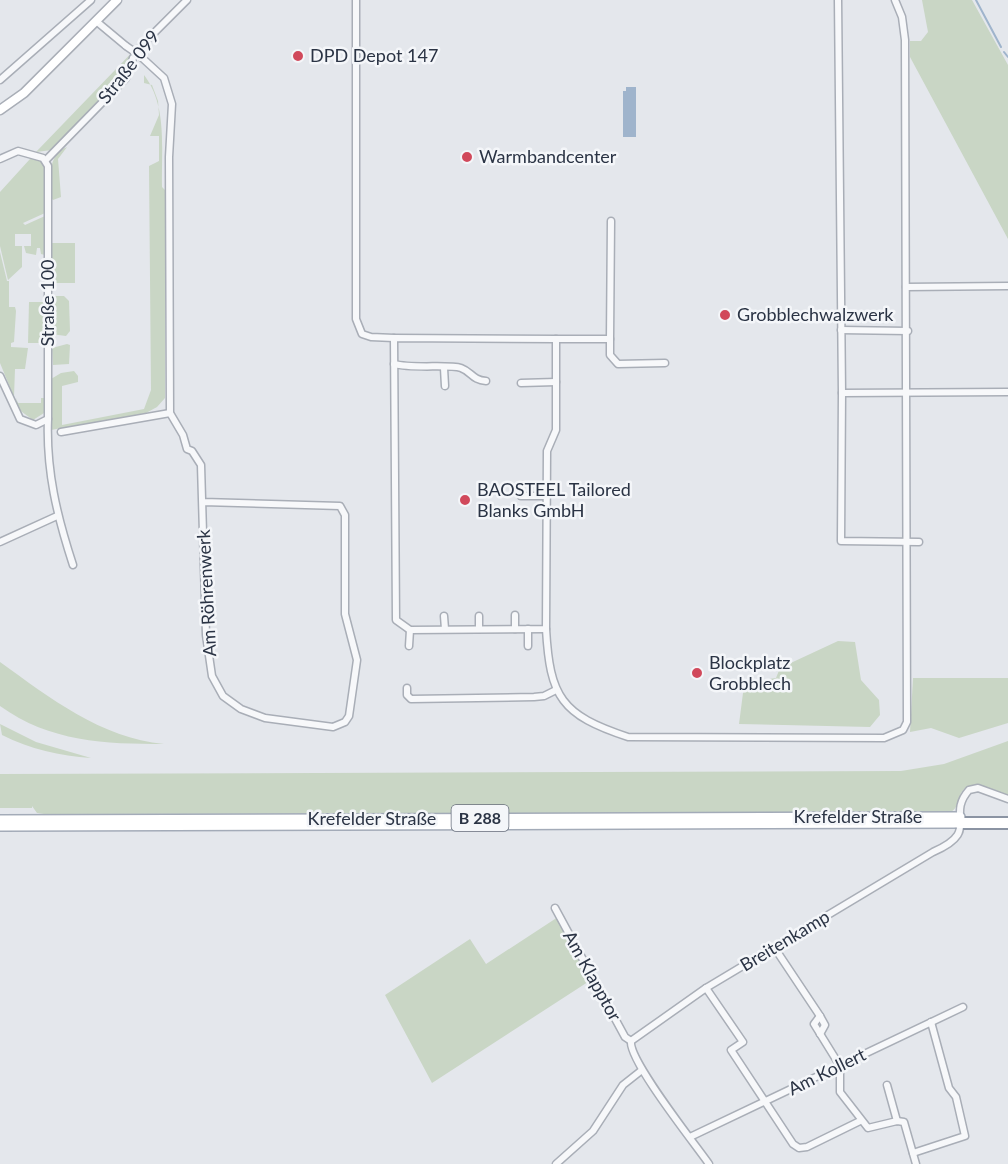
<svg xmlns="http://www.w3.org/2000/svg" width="1008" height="1164" font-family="Lato,sans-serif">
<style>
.green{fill:#c9d6c5}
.water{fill:#9fb4cc}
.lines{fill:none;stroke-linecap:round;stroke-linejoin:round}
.stream{stroke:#9fb4cc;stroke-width:2}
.street-casing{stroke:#a9aeb7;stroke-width:9}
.secondary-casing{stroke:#a9aeb7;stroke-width:11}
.primary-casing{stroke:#a3abb8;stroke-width:12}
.highway-casing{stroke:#8b94a3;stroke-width:14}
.street{stroke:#f7f8fa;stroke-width:6}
.secondary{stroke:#fff;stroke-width:8}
.primary{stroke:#fff;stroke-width:9}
.highway{stroke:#fff;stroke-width:10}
.street-bridge-casing{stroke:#a9aeb7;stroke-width:9;stroke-linecap:butt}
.street-bridge{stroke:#f7f8fa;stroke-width:6}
.poi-dot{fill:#d1495b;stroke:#f4f6f9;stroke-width:2}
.labels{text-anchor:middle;stroke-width:5;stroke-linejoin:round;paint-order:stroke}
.shield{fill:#f4f6f9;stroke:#676e7b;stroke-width:1.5}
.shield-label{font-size:16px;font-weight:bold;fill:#2b3445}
.poi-label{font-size:18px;fill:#2b3445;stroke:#f4f6f9;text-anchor:start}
.street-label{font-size:18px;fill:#2b3445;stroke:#f4f6f9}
</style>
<rect width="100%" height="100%" fill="#e4e7ec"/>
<!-- green -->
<g class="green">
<polygon points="922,0 972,0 1008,65 1008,239 910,57 910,41 921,41 928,32"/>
<polygon points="143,41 130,60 123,77 52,150 36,152"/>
<path d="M144 75C168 106 161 150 162 187L165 190V398L157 407 146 413 51 430V379L61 373 74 371 78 376V382L62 386V425L144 409 151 390 149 166 159 161V136H150L159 115 158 101 152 85 144 83Z"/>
<path d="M67 147 58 159 61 197 53 200 51 198C51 179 46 156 67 147Z"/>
<polygon points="35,158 40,160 45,169 45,213 23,223 25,225 45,216 45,255 41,254 40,248 37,248 36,255 26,253 24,246 31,246 31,234 15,234 15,246 22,246 22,267 8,280 0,246 0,192 30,159"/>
<rect x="51" y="243" width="24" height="40"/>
<polygon points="0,252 7,281 9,281 9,307 15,307 16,311 14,342 11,343 11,347 28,348 25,369 15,369 14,397 0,363"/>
<polygon points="51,296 64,296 69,301 70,331 66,336 51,334"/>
<polygon points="29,302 45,302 44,343 28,343"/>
<polygon points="67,344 70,345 69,364 53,365 52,348"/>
<polygon points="16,398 18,403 41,403 41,398 45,398 44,413 33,420 18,409"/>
<polygon points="838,641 855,642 861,680 879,700 880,715 870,727 739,724 743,693 748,682 776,678 780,668"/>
<path d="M0 662C50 698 101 738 164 744 105 744 50 742 0 706Z"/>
<polygon points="913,678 1008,678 1008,723 959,738 931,728 910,732"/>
<path d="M0 724 36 742 91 758C60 756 30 749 2 735Z"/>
<path d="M1008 741V796C993 789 966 774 959 798 956 806 957 809 949 813L44 814 37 813 32 806V808H0V774L901 771 944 764Z"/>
<polygon points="558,917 591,980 432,1083 385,995 470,939 486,964"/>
</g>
<!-- water -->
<polygon class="water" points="626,87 636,87 636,137 623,137 623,91 626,91"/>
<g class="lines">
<!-- stream -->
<g class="stream">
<polyline points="976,0 1001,47"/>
<polyline points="1004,52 1008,57"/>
</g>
<!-- street casing -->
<g class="street-casing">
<g id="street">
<polyline points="356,0 356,319 362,334 371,337 394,338"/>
<polyline points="838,0 842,393 841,541 919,542"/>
<polyline points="96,21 126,46"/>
<polyline points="139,55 164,78 172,104 169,157 170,413 183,435 187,449 192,451 201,465 206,635 212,676 223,696 241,709 265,718 333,727 345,722 349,716 357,660 345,614 345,515 340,506 203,502"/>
<polyline points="0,80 91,0"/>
<polyline points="0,159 18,151 43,158 48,166 48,419 36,425 20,419 0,376"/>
<polyline points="46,160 126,78 133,58 142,45 187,0"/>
<polyline points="906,287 1008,286"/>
<polyline points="841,330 908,331"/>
<polygon points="394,338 556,339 556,430 547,451 546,629 410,630 396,620"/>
<polyline points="556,339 610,339 611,221"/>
<polyline points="610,339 610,355 618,364 665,363"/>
<path d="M394 364C413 369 449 364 461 368 472 372 472 380 486 381"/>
<polyline points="444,368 445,386"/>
<polyline points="521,383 556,382"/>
<polyline points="842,393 1008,392"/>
<path d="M48 419C46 471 57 516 73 565"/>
<polyline points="61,432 170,413"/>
<polyline points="521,496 547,496"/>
<polyline points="0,542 57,516"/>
<polyline points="515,615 515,629"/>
<polyline points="444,616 445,629"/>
<polyline points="479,629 479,616"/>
<path d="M546 629C550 697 561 715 628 737L884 738 903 730 907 722 905 40 902 17 895 0"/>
<polyline points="409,646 410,630"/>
<polyline points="528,646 528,629"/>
<polyline points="407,688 407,695 411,699 534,697 544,696 556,690"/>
<polyline points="555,908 625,1037 631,1041"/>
<polyline points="774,947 820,1016 825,1025 820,1034"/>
<polyline points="706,988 743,1042 731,1050 793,1144 799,1148 807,1147 860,1121"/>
<polyline points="820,1016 814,1024 840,1066 840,1092 868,1128 897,1121 904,1122 916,1164"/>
<polyline points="887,1085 897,1121"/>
<polyline points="690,1137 963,1007"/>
<polyline points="913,1153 965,1136 956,1097 949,1088 931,1022"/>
<polyline points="556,1164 593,1131 623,1085 642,1070"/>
<path d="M709 1164C695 1144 628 1060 631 1041L706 988 933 852C982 831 945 817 969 790L978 788 1008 799"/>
</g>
</g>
<!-- secondary casing -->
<g class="secondary-casing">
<polyline id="secondary" points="0,110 24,93 117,0"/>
</g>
<!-- primary casing -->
<g class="primary-casing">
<g id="primary">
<polyline points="0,820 960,817"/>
<polyline points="0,826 960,823"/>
</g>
</g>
<!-- highway casing -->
<g class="highway-casing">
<polyline id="highway" points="960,823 1008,823"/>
</g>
<!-- street -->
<use href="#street" class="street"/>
<!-- secondary -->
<use href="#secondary" class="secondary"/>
<!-- primary -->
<use href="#primary" class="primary"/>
<!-- highway -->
<use href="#highway" class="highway"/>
<!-- street-bridge casing -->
<g class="street-bridge-casing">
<polyline id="street-bridge" points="126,46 139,55"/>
</g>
<!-- street-bridge -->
<use href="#street-bridge" class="street-bridge"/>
</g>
<!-- markers -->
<g class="poi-dot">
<circle cx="298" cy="56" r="6"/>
<circle cx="467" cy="157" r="6"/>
<circle cx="725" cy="315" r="6"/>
<circle cx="465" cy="500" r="6"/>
<circle cx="697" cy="673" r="6"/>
</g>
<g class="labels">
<!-- shield labels -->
<rect class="shield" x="451.5" y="805" width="57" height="26" rx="4.5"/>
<g class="shield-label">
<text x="480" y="824">B 288</text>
</g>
<!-- poi labels -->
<g class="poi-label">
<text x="310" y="62">DPD Depot 147</text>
<text x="479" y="163">Warmbandcenter</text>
<text x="737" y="321">Grobblechwalzwerk</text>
<text x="477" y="496">BAOSTEEL Tailored<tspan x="477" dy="21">Blanks GmbH</tspan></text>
<text x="709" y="669">Blockplatz<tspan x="709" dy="21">Grobblech</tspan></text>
</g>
<!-- street labels -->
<g class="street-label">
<text transform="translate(129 67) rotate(-52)" y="6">Straße 099</text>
<text transform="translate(48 303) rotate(-90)" y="6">Straße 100</text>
<text transform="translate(207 593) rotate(-93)" y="6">Am Röhrenwerk</text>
<text x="858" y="823">Krefelder Straße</text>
<text x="372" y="825">Krefelder Straße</text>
<text transform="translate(785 941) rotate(-31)" y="6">Breitenkamp</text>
<text transform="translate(592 976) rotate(61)" y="6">Am Klapptor</text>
<text transform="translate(827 1072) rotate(-26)" y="6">Am Kollert</text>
</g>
</g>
</svg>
